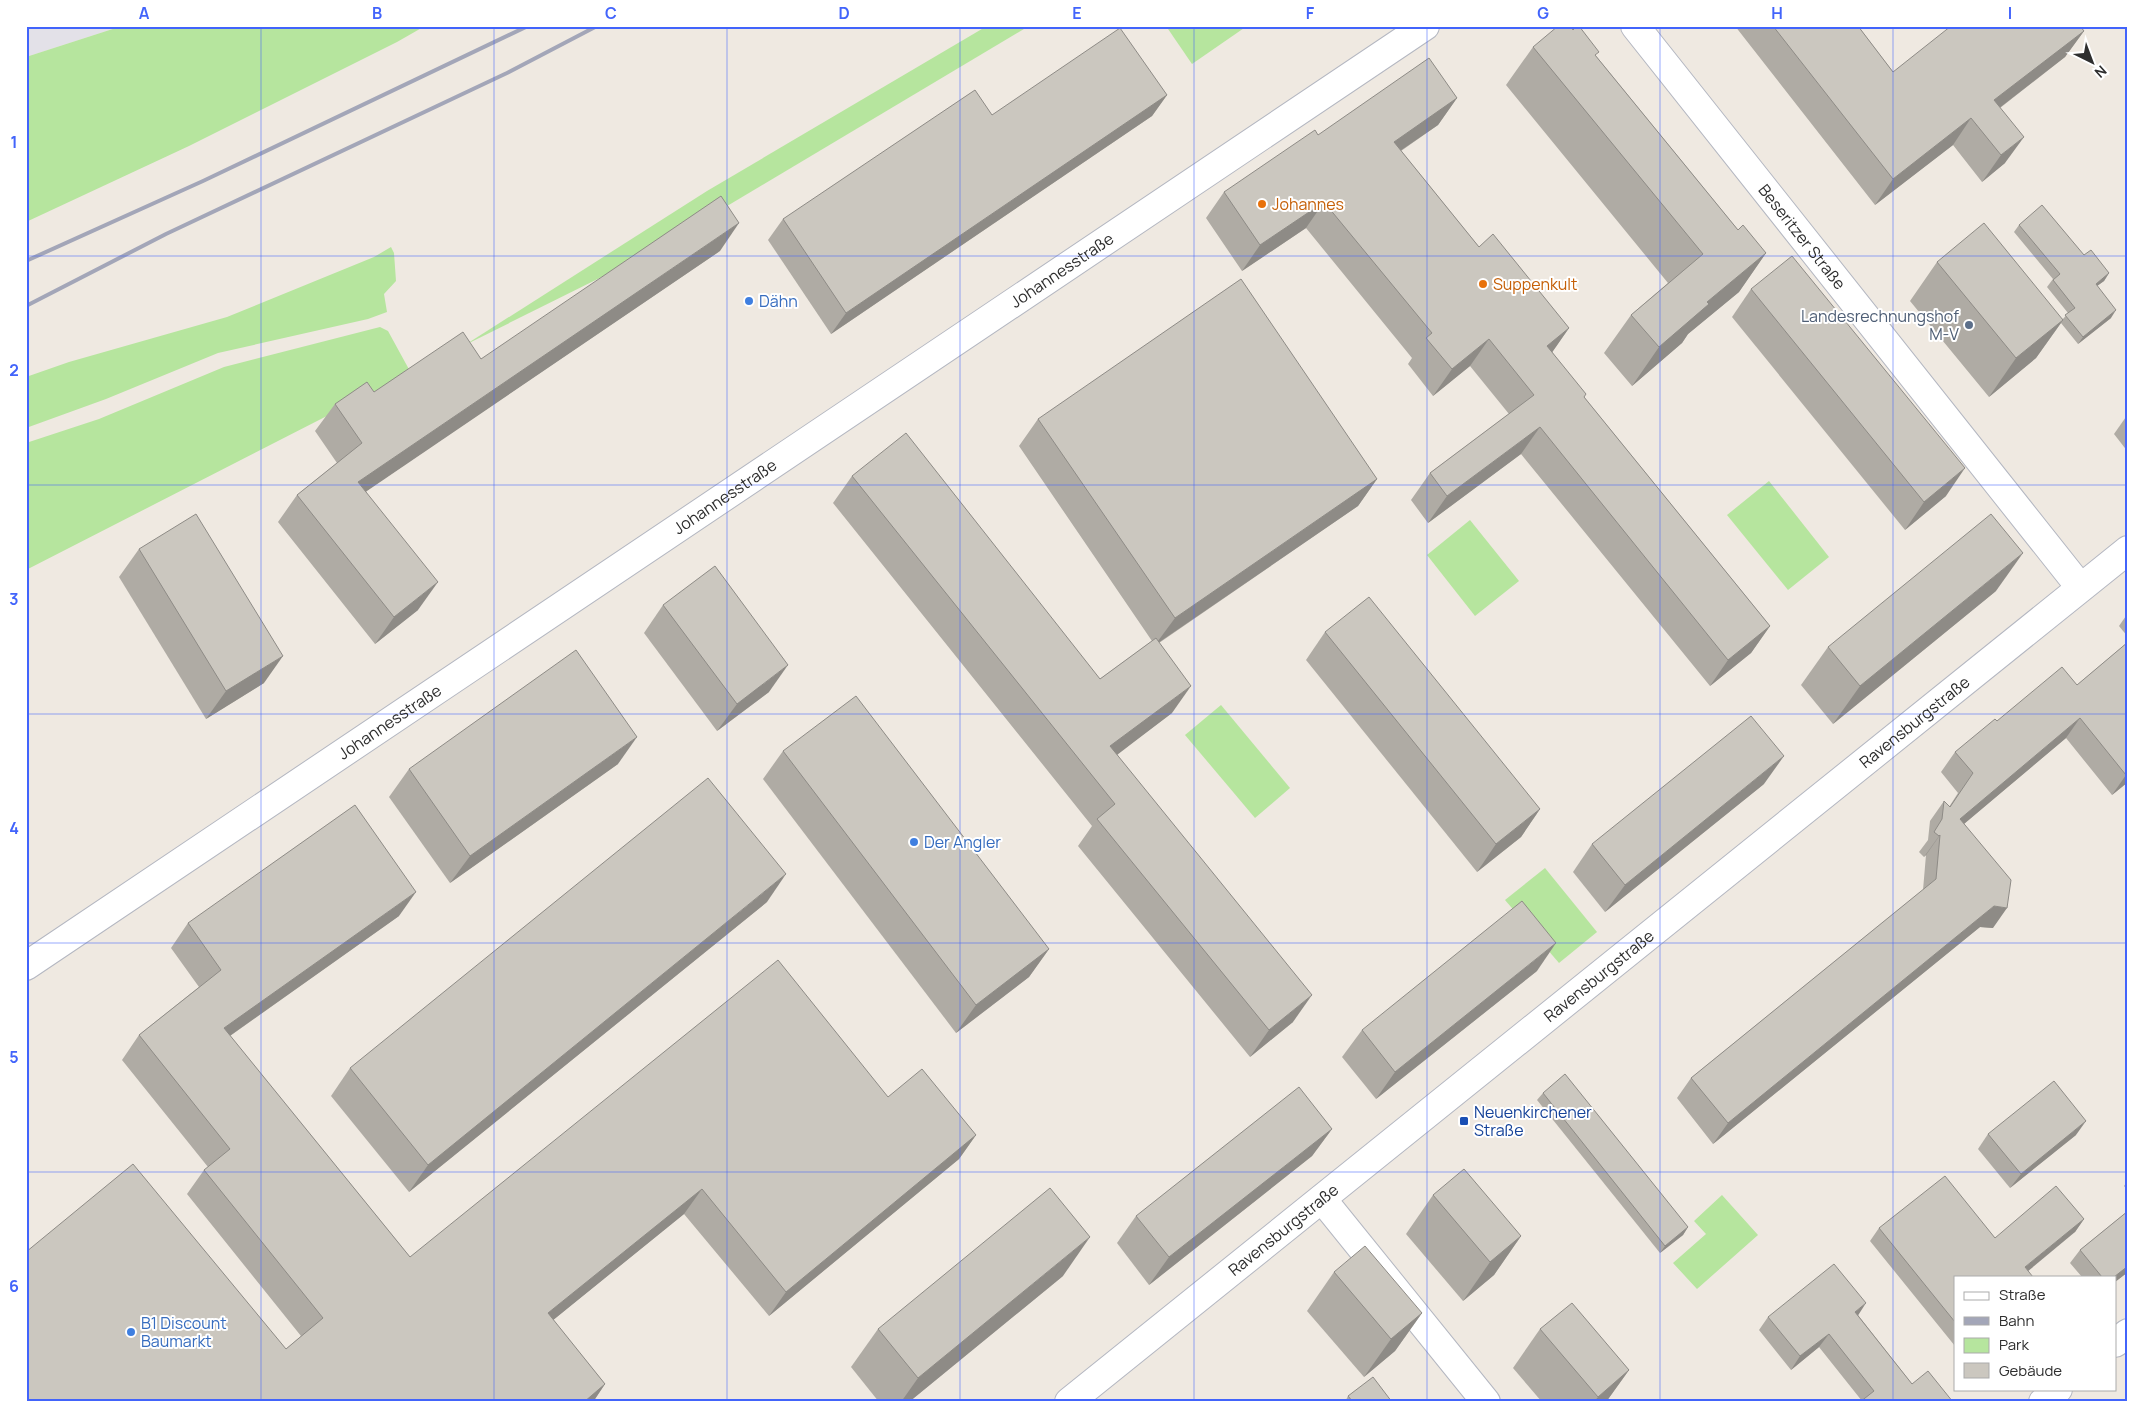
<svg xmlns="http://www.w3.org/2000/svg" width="2154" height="1428" font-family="Manrope,sans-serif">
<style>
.industrial{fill:#e3e1e8}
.green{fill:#b6e59e}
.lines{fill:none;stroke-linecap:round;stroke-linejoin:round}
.minor-casing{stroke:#b4b7c1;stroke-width:30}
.secondary-casing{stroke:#b4b7c1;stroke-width:30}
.minor{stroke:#fff;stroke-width:28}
.secondary{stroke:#fff;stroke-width:28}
.rail{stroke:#a3a6b8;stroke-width:4}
.wall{fill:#afaba4}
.shaded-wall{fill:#8e8b86}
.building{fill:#cbc7bf;stroke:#8e8b86}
.grid{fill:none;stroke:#4264fb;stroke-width:1;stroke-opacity:0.55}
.food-dot{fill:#e8710a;stroke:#fff;stroke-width:2}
.shop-dot{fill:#3f7fe0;stroke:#fff;stroke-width:2}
.service-dot{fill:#5c6f8a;stroke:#fff;stroke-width:2}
.transit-dot{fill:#1a4fb4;stroke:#fff;stroke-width:2}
.labels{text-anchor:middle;stroke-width:4;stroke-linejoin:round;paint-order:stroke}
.food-label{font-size:16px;fill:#c56008;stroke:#fff;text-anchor:start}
.street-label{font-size:16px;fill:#2e2e2e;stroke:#fff}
.shop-label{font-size:16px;fill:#366cbe;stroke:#fff;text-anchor:start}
.service-label{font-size:16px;fill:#4e5e75;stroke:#fff;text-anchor:end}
.transit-label{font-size:16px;fill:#164399;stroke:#fff;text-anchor:start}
.neatline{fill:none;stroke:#4264fb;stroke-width:2}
.grid-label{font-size:16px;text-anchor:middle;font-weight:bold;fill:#4264fb}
</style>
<rect width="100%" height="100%" fill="#efe9e1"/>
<!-- industrial -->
<polygon class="industrial" points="26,26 122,26 26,57"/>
<!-- green -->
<g class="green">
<polygon points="122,26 425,26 397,42 189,146 26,222 26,57"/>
<polygon points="987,26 1029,26 640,258 465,345 707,191"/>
<polygon points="1166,26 1247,26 1192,64"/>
<polygon points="391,247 394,253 396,281 384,294 387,312 368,319 218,353 106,399 26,428 26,377 69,362 227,317 374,257"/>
<polygon points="380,327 388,331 411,373 26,570 26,443 99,419 224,367"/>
<polygon points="1769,481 1829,557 1788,590 1727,515"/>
<polygon points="1470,520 1519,581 1475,616 1427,555"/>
<polygon points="1221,705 1290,788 1255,818 1185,735"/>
<polygon points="1545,868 1597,932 1559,963 1505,900"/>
<polygon points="1722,1195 1758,1235 1697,1289 1673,1263 1706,1234 1694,1221"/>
</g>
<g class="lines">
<!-- minor casing -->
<g class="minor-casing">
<g id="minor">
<path id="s1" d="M1635 26 2080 587"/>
<polyline points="1322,1199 1486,1402"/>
<polyline points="2115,1343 2128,1333"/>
<path id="s2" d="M1069 1402 2128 550"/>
<polyline points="2043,1402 2058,1389"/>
</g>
</g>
<!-- secondary casing -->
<g class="secondary-casing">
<g id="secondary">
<path id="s3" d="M26 966 1425 26"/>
</g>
</g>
<!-- minor -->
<use href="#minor" class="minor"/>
<!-- secondary -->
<use href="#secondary" class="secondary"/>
<!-- rail -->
<g class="rail">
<polyline points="26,261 203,181 528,26"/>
<polyline points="26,306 166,234 507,73 597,26"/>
</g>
</g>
<!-- wall -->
<g class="wall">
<polygon points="1735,26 1858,26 1893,72 2084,31 2065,57 2000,108 2005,163 1982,182 1953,145 1875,205"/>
<polygon points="1533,47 1596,56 1738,230 1766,253 1739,292 1688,334 1682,343 1632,386 1604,353 1631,315 1668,283 1506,85"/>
<polygon points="1167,95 1152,116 831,334 768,240 783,219 992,115"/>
<polygon points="1457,98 1438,125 1401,151 1479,247 1569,328 1552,352 1584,397 1770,626 1751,653 1710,686 1521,454 1428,523 1411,500 1430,473 1509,414 1470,366 1433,396 1408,364 1412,358 1306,228 1242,271 1206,218 1224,192 1318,135"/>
<polygon points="2019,225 2084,255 2109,273 2104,281 2097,286 2111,318 2078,344 2061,323 2036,358 1989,397 1910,301 1937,262 2063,319 2068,313 2047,287 2053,279 2014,232"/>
<polygon points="720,251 366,491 418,610 375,644 278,522 297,495 337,463 315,431 335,404 481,359"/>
<polygon points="1751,289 1946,496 1905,530 1732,317"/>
<polygon points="2128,414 2128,452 2114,434"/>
<polygon points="1038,419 1377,479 1358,506 1159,643 1172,713 1117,754 1293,1022 1250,1057 1078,846 1092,826 833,503 852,476 1100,679 1152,641 1019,446"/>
<polygon points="139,549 264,683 206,719 119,577"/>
<polygon points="1996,591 1833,724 1801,685 1828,647"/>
<polygon points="663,605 769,692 717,731 644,633"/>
<polygon points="2128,613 2128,637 2119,626"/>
<polygon points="1325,632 1540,809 1521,837 1477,872 1306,660"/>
<polygon points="2128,642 2128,782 2112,795 2066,738 1964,824 1993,928 1980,927 1713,1144 1677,1098 1691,1078 1923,890 1926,855 1924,857 1919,852 1928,840 1930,821 1944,801 1949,807 1958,793 1941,772 1955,752 1997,721 2077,685"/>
<polygon points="783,751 1049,949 1029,977 956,1033 763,779"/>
<polygon points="618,764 450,883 389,797 409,769"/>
<polygon points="1764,784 1605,912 1573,872 1592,844"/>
<polygon points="767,902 409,1192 331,1096 350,1068"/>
<polygon points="399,916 230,1036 410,1257 888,1097 976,1135 959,1159 769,1316 684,1214 553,1320 605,1384 593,1402 26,1402 286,1349 301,1336 187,1194 204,1170 208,1167 122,1060 139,1035 199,987 171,948 188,923"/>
<polygon points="1537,971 1376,1099 1342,1057 1362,1030"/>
<polygon points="1543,1093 1688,1227 1683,1235 1660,1253 1537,1100"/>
<polygon points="1332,1129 1312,1156 1149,1285 1117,1243 1136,1216"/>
<polygon points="1988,1134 2076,1135 2010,1188 1978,1149"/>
<polygon points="2128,1180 2128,1191 2124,1186"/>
<polygon points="1433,1195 1521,1236 1494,1275 1463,1301 1406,1234"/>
<polygon points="2128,1211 2128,1272 2115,1282 2115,1277 2082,1277 2070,1263 2080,1250"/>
<polygon points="2084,1219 2075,1232 1955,1277 1955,1346 1870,1241 1879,1228 1995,1238"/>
<polygon points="1334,1272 1422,1313 1395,1351 1364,1377 1307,1311"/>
<polygon points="1063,1276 909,1402 879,1402 851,1367 878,1329"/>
<polygon points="1858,1315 1912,1384 1953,1402 1862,1401 1819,1347 1791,1370 1759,1330 1768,1317"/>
<polygon points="1540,1329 1629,1370 1606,1402 1542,1402 1513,1368"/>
<polygon points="1348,1396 1392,1402 1345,1402"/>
</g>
<!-- shaded-wall -->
<g class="shaded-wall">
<polygon points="2084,31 2065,57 1976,126 1994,100"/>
<polygon points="1167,95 1152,116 831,334 846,313"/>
<polygon points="1457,98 1438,125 1375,168 1394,142"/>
<polygon points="1971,118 1953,145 1875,205 1893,179"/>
<polygon points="2024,137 2005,163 1982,182 2001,155"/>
<polygon points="1324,202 1306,228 1242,271 1260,245"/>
<polygon points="739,223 720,251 339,510 358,482"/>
<polygon points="1766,253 1739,292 1688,334 1682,343 1632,386 1659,347 1707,302"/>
<polygon points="2109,273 2104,281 2090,291 2096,284"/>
<polygon points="2116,310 2111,318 2078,344 2083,337"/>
<polygon points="2063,320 2036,358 1989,397 2016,358"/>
<polygon points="1569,328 1551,354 1547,346"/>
<polygon points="1489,339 1470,366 1433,396 1452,369"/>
<polygon points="1540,427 1521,454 1428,523 1447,496"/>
<polygon points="1965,468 1946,496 1905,530 1924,502"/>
<polygon points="1377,479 1358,506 1155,645 1175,618"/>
<polygon points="2023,553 1996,591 1833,724 1860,686"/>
<polygon points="438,582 418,610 375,644 394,617"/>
<polygon points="1770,626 1751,653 1710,686 1728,660"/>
<polygon points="283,656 264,683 206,719 226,691"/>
<polygon points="788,665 769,692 717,731 737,704"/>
<polygon points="1191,686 1172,713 1092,774 1110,746"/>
<polygon points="2080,718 2066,738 1946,839 1960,819"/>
<polygon points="637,737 618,764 450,883 470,856"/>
<polygon points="1784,756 1764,784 1605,912 1625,885"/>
<polygon points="2128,774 2128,782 2112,795 2126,775"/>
<polygon points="1540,809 1521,837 1477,872 1496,844"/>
<polygon points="1940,835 1926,855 1924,857 1939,836"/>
<polygon points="786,874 767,902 409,1192 428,1165"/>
<polygon points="416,892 399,916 207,1052 224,1028"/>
<polygon points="1994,906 2007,908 1993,928 1980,927 1713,1144 1728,1123"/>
<polygon points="1556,943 1537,971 1376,1099 1395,1072"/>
<polygon points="1049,949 1029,977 956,1033 976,1005"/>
<polygon points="1312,995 1293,1022 1250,1057 1269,1030"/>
<polygon points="2086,1121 2076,1135 2010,1188 2021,1174"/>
<polygon points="1332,1129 1312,1156 1149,1285 1169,1257"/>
<polygon points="976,1135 959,1159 769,1316 786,1292"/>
<polygon points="702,1189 684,1214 531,1338 548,1313"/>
<polygon points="2084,1219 2075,1232 2021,1277 2025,1267"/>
<polygon points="1688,1227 1683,1235 1660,1253 1665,1246"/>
<polygon points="1521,1236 1494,1275 1463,1301 1490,1262"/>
<polygon points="1090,1237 1063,1276 909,1402 901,1402 918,1378"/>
<polygon points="2128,1266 2128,1272 2115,1282 2115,1277 2114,1277"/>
<polygon points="1866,1303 1857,1317 1855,1312"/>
<polygon points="1422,1313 1395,1351 1364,1377 1391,1339"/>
<polygon points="1829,1334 1819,1347 1791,1370 1800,1356"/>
<polygon points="1629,1370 1606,1402 1594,1402 1598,1397"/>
<polygon points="605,1384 593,1402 584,1402"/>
</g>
<!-- building -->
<g class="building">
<polygon points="1558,26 1570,26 1573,30 1577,26 1579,26 1599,52 1595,55 1738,230 1743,225 1766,253 1707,302 1709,304 1659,347 1631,315 1703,254 1533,47"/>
<polygon points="1773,26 1858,26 1893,72 1951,26 2080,26 2084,31 1994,100 2024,137 2001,155 1971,118 1893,179"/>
<polygon points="1120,28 1167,95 846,313 783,219 975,90 992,115"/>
<polygon points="1429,58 1457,98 1394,142 1479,247 1493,234 1569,328 1547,346 1586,394 1584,397 1770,626 1728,660 1540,427 1447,496 1430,473 1534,395 1489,339 1452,369 1426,338 1432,333 1324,202 1260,245 1224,192 1315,130 1318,135"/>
<polygon points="721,196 739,223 358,482 438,582 394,617 297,495 362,443 335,404 367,382 374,392 463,332 481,359"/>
<polygon points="2042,205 2084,255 2091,250 2109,273 2096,284 2116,310 2083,337 2065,315 2075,308 2053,280 2060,274 2019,225"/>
<polygon points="1984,223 2063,320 2016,358 1937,262"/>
<polygon points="1792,256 1965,468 1924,502 1751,289"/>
<polygon points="1241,279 1377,479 1175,618 1038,419"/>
<polygon points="906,433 1100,679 1156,638 1191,686 1110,746 1312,995 1269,1030 1097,819 1115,804 852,476"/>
<polygon points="196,514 283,656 226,691 139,549"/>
<polygon points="1991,514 2023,553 1860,686 1828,647"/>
<polygon points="715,566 788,665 737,704 663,605"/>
<polygon points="1369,597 1540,809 1496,844 1325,632"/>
<polygon points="2128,642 2128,774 2126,775 2080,718 1960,819 2011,880 2007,908 1994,906 1728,1123 1691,1078 1936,879 1940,835 1939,836 1934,832 1942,819 1944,801 1950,807 1973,773 1955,752 1995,719 1997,721 2062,667 2077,685"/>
<polygon points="576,650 637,737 470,856 409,769"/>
<polygon points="856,696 1049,949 976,1005 783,751"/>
<polygon points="1751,716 1784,756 1625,885 1592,844"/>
<polygon points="708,778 786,874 428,1165 350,1068"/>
<polygon points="355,805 416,892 224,1028 410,1257 778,960 888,1097 922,1069 976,1135 786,1292 702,1189 548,1313 605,1384 584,1402 26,1402 26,1252 133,1164 286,1349 323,1318 204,1170 230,1149 139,1035 221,970 188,923"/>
<polygon points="1522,901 1556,943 1395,1072 1362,1030"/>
<polygon points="1565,1074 1688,1227 1665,1246 1543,1093"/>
<polygon points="2054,1081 2086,1121 2021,1174 1988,1134"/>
<polygon points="1299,1087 1332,1129 1169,1257 1136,1216"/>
<polygon points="1464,1169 1521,1236 1490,1262 1433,1195"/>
<polygon points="1945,1176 1995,1238 2056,1186 2084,1219 2025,1267 2033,1277 1955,1277 1955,1322 1879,1228"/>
<polygon points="1050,1188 1090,1237 918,1378 878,1329"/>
<polygon points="2128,1211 2128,1266 2114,1277 2102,1277 2080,1250"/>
<polygon points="1365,1246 1422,1313 1391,1339 1334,1272"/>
<polygon points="1834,1264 1866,1303 1855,1312 1912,1384 1928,1371 1953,1402 1860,1402 1874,1391 1829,1334 1800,1356 1768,1317"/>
<polygon points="1572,1303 1629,1370 1598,1397 1540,1329"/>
<polygon points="1373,1377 1392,1402 1353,1402 1348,1396"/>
</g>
<!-- grid -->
<path class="grid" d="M261 26V1402M494 26V1402M727 26V1402M960 26V1402M1194 26V1402M1427 26V1402M1660 26V1402M1893 26V1402M26 256H2128M26 485H2128M26 714H2128M26 943H2128M26 1172H2128"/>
<!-- markers -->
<g class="food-dot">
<circle cx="1262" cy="204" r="5"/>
<circle cx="1483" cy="284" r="5"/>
</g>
<g class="shop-dot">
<circle cx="749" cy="301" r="5"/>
<circle cx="914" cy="842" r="5"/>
<circle cx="131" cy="1332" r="5"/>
</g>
<circle class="service-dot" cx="1969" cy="325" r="5"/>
<rect class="transit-dot" x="1459" y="1116" width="10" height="10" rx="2.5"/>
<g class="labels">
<!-- food labels -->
<g class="food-label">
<text x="1272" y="210">Johannes</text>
<text x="1493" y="290">Suppenkult</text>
</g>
<!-- street labels -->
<g class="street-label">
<text dy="6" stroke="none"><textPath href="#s1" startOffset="269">Beseritzer Straße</textPath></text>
<text dy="6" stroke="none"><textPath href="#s3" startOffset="1248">Johannesstraße</textPath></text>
<text dy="6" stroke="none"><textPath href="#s3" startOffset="842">Johannesstraße</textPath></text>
<text dy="6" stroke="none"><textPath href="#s3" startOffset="438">Johannesstraße</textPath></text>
<text dy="6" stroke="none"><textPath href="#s2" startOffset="1085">Ravensburgstraße</textPath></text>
<text dy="6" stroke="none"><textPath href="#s2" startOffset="680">Ravensburgstraße</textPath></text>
<text dy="6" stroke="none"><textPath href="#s2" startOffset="275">Ravensburgstraße</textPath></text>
</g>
<!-- shop labels -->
<g class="shop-label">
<text x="759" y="307">Dähn</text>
<text x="924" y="848">Der Angler</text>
<text x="141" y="1329">B1 Discount<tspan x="141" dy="18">Baumarkt</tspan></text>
</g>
<!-- service labels -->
<g class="service-label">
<text x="1959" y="322">Landesrechnungshof<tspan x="1959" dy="18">M-V</tspan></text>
</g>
<!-- transit labels -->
<g class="transit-label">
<text x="1474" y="1118">Neuenkirchener<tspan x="1474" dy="18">Straße</tspan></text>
</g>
</g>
<!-- border -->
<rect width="2154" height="1428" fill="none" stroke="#ffffff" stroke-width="55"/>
<!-- legend -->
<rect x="1954" y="1276" width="162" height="115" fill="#ffffff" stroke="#ababab"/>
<rect x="1964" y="1292" width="25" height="8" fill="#ffffff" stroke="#ababab"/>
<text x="1999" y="1300" font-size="15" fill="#2e2e2e">Straße</text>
<rect x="1964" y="1317" width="25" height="8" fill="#a3a6b8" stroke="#ababab"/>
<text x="1999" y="1326" font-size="15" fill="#2e2e2e">Bahn</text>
<rect x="1964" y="1338" width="25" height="15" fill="#b6e59e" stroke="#ababab"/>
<text x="1999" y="1350" font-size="15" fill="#2e2e2e">Park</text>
<rect x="1964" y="1363" width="25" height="15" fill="#cbc7bf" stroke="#ababab"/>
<text x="1999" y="1376" font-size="15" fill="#2e2e2e">Gebäude</text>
<!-- north arrow -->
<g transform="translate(2092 62) rotate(138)" stroke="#ffffff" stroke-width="4" paint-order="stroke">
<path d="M0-4L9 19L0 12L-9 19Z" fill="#2e2e2e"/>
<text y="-8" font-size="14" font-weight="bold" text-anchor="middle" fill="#2e2e2e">N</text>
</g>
<rect x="28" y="28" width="2098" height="1372" class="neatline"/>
<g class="grid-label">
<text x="144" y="19">A</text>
<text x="377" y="19">B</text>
<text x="611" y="19">C</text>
<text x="844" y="19">D</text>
<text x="1077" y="19">E</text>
<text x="1310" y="19">F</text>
<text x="1543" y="19">G</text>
<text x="1777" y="19">H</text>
<text x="2010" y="19">I</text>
<text x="14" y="148">1</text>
<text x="14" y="376">2</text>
<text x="14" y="605">3</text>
<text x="14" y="834">4</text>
<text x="14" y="1063">5</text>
<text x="14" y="1292">6</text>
</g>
</svg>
